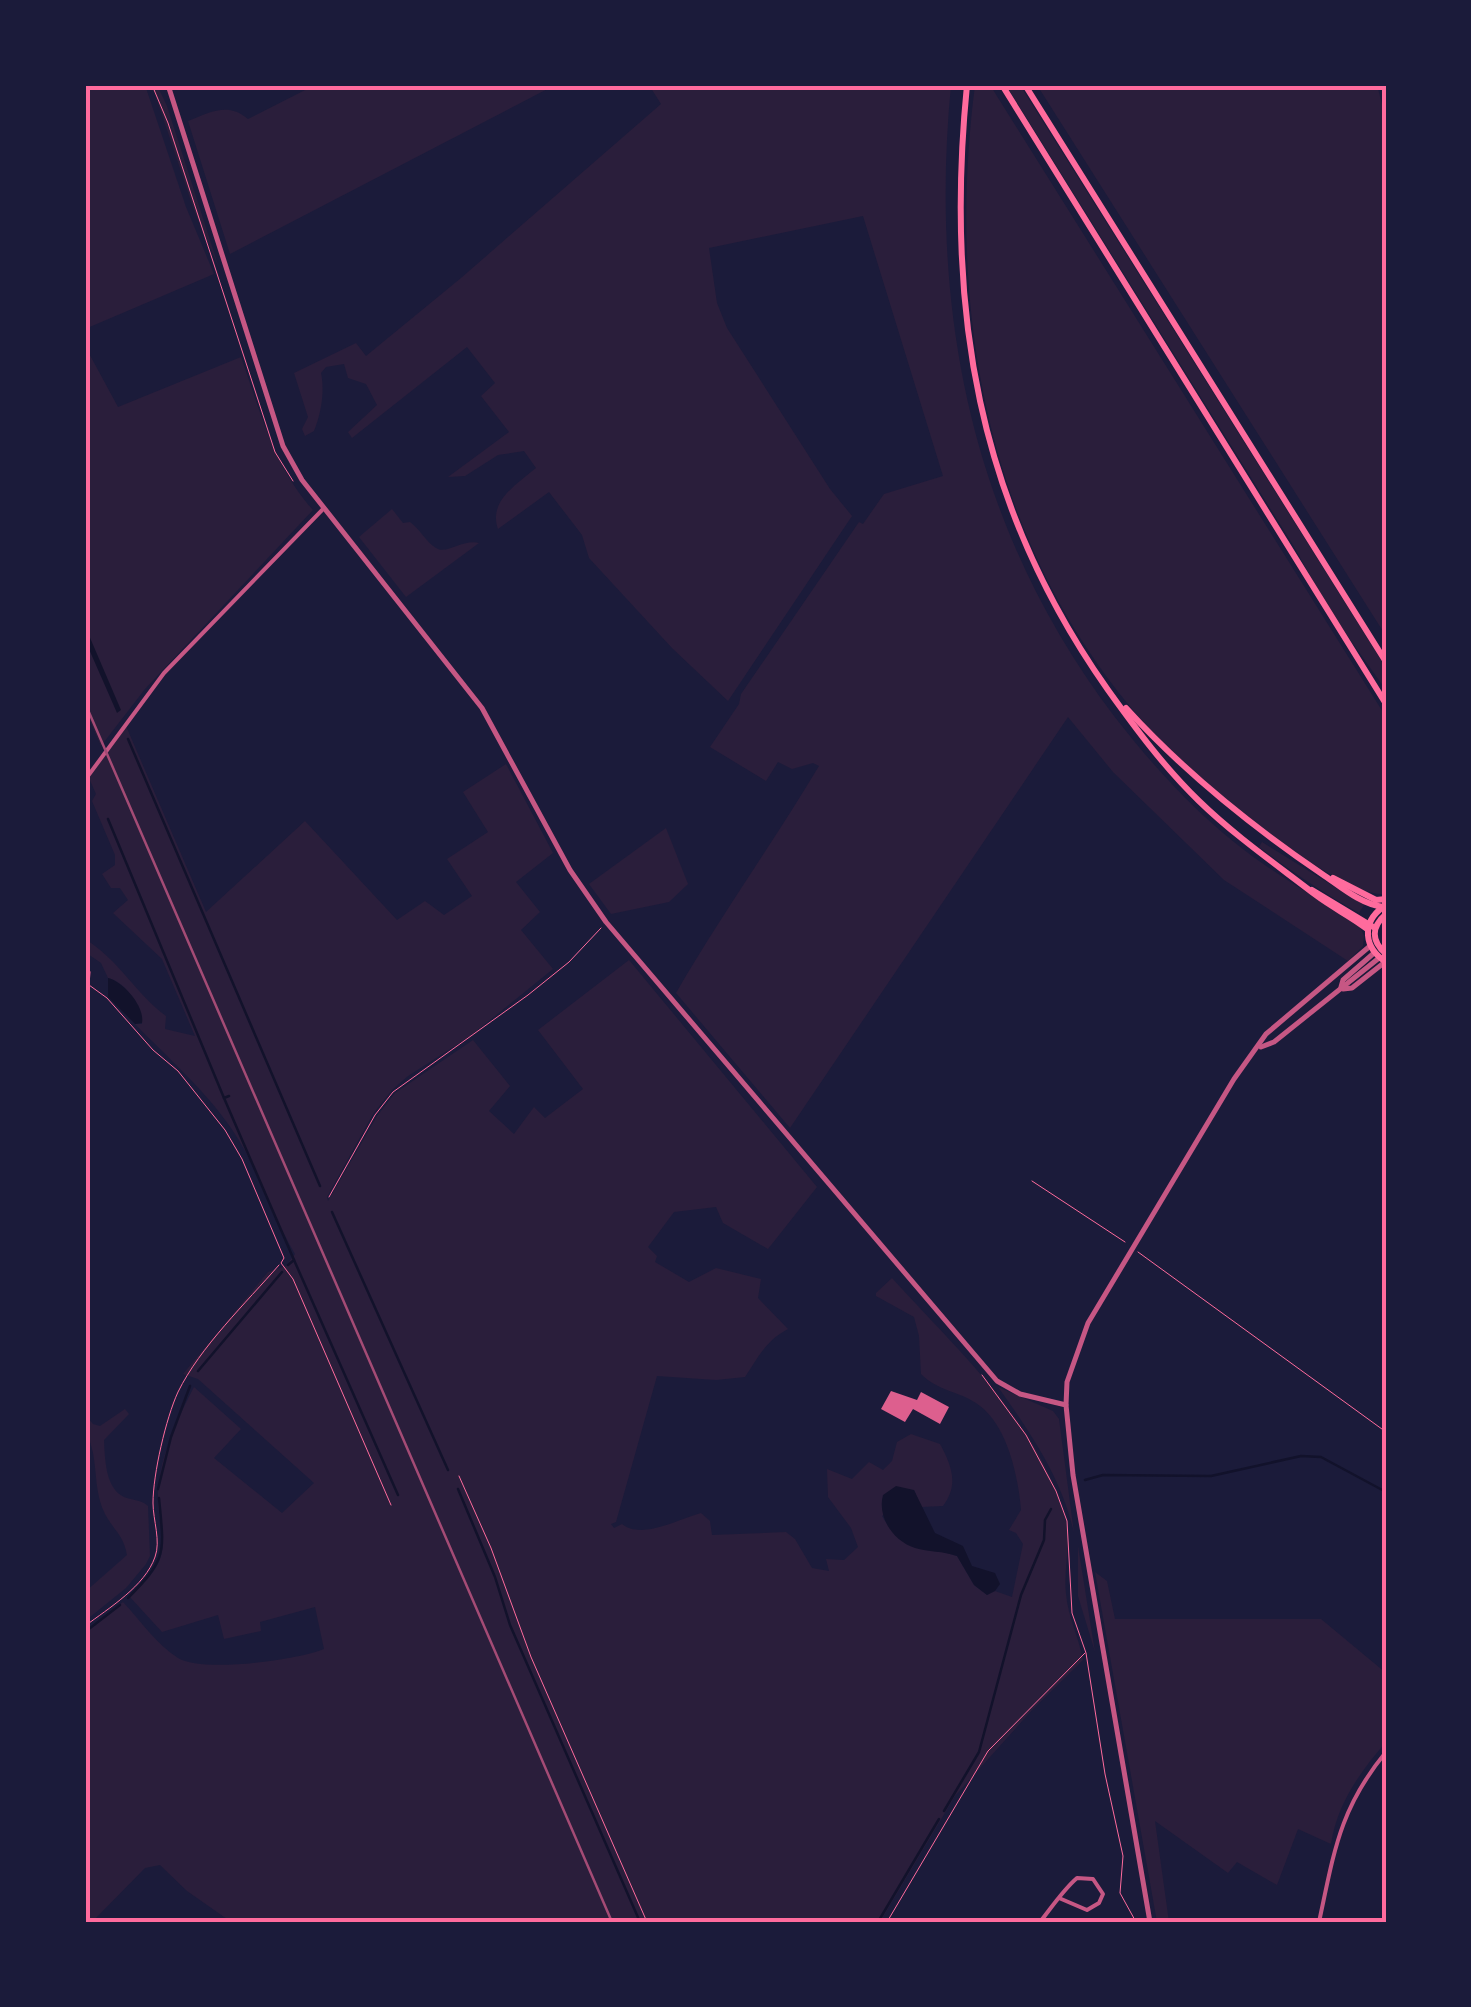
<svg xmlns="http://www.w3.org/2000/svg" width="1471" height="2007" font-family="'Zilla Slab',serif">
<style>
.green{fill:#2a1e3b}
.water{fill:#12122b}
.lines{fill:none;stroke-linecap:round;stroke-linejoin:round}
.stream{stroke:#12122b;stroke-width:2.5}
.building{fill:#dd5f8e}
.path{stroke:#ff6b9d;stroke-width:1}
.minor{stroke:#c65784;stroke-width:4}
.tertiary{stroke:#c65784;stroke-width:5}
.primary{stroke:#ff6b9d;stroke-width:6}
.rail{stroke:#a44b75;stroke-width:2.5}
.neatline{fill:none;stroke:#ff6b9d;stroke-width:4}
</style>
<rect width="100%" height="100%" fill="#1b1b3a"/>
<!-- green -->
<g class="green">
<polygon points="85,85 145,85 186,207 214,274 85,329"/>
<polygon points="152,85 157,85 167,106 219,268 194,210"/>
<path d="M315 85H555L230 254 188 121C211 112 228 102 248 119Z"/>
<path d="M649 85H951C929 314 973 530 1114 716 1149 761 1189 806 1234 842 1273 874 1319 898 1360 927L1364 936 1363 946 1348 961 1224 880 1113 772 1068 717 790 1128 676 993C721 915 773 843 819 766L813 763 792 769 778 762 766 781 710 747 739 704 741 694 859 522 863 524 884 494 943 476 863 216 709 248 717 303 727 328 830 489 852 516 728 701 672 648 589 558 582 535 549 492 498 529C488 501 517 484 536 468L524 451 498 455 465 476 448 477 509 432 481 396 495 383 467 347 352 438 348 432 377 405 366 384 348 378 344 364 326 367 321 373C325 391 321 414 314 431L305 436 302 429 308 417 294 373 356 343 366 356 461 278 661 104Z"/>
<path d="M975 85H990L1386 717V894C1354 897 1288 847 1261 828 1017 653 938 373 975 85Z"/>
<polygon points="1006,85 1020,85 1386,668 1386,690 1331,613 1293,545"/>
<polygon points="1037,85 1377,85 1386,119 1386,636"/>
<path d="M85 346 118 407 241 357C260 411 274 467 313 510L145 689 101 746 85 709Z"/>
<path d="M392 509 403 523 410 522C420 529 426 542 436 548 447 555 462 539 479 543L406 597 359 537Z"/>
<path d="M126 726 206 912 305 821 397 920 425 901 444 915 472 896 447 859 488 832 463 792 506 764 553 853 516 882 540 912 521 930 553 969 469 1037 408 1076 392 1090 373 1114 327 1197 328 1201 377 1116 395 1093 473 1040 510 1086 489 1111 514 1134 534 1107 545 1118 583 1089 538 1030 629 960 817 1187 768 1249 723 1223 716 1207 674 1212 648 1247 657 1256 655 1262 689 1282 716 1268 761 1279 758 1298 788 1329C765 1341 758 1358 745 1377L716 1380 657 1376 616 1522 611 1524 614 1528 622 1524C641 1540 679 1519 701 1513L710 1521 712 1535 786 1532 795 1539 812 1568 829 1571 826 1559 844 1560 858 1547 851 1528 828 1497 827 1469 852 1479 869 1462 883 1470 892 1461 897 1442 911 1434 940 1444C952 1466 959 1485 943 1506L921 1507 914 1490 882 1516C902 1552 923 1545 957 1556L974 1585 987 1595 995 1591 1012 1597 1023 1544 1016 1533 1009 1530 1021 1510C1018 1475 1007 1423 976 1403 958 1391 938 1391 921 1374L919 1336 914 1317 876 1296V1293L892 1278C956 1349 1039 1422 1065 1518 1072 1545 1063 1568 1066 1594 1068 1617 1079 1638 1083 1660L1032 1710 955 1796 880 1922H225L227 1919 187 1891 160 1865 145 1868 92 1922H85V1632L123 1602C140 1620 157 1645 178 1658 202 1673 298 1660 324 1649L315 1607 260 1622 261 1631 224 1639 218 1615 162 1632 129 1596C188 1548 149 1535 160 1475 165 1445 180 1414 194 1387L241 1429 214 1458 282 1513 314 1483 198 1379 183 1374 268 1272 286 1266 295 1254C271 1214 258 1167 231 1128 205 1090 167 1057 135 1024H142C140 1005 127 983 108 978L101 963 85 952V939C118 959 136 994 166 1016L165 1029 195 1036 162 959 113 913 128 900 120 888H111L102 874 115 865V855L92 801 96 794 89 778Z"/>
<polygon points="666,828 688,884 669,902 611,914 589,884"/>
<path d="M1262 842 1364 905 1359 913C1323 893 1291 871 1259 847Z"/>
<path d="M998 1387 1053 1411 1059 1419 1074 1533C1062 1478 1030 1432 998 1387Z"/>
<path d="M125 1409 129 1414 104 1440C105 1458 105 1488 124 1497 134 1501 140 1499 148 1506L150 1556 146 1564 126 1588 85 1621V1592L127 1555C124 1536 113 1529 105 1514 95 1494 97 1474 93 1453 90 1439 85 1429 85 1415L93 1424 100 1426Z"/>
<polygon points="1078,1546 1095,1652 1078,1596"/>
<path d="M1095 1572 1107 1581 1115 1619H1321L1386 1673V1742C1360 1772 1337 1804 1331 1844L1298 1829 1277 1885 1237 1862 1228 1873 1155 1821 1169 1922H1157Z"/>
</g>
<!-- water -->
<g class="water">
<polygon points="85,626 121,710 117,713 85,640"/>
<path d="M108 978C124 982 145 1007 142 1023L135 1024 108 997Z"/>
<path d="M896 1486 914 1490 935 1533 963 1546 972 1566 995 1573 1000 1584 995 1591 987 1595 974 1585 957 1556C943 1551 928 1552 915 1548 893 1541 877 1517 883 1495Z"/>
</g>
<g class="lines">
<!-- stream -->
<g class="stream">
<polyline points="128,739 320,1186"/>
<polyline points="108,819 224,1098"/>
<polyline points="229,1096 224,1098 294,1260 288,1265"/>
<polyline points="332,1212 448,1470"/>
<polyline points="294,1260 398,1495"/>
<polyline points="198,1371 282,1272"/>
<polyline points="1085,1480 1103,1475 1211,1476 1301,1456 1321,1457 1386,1492"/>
<polyline points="158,1489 171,1437 190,1386"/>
<polyline points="458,1489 495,1577 510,1625 640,1922"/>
<path d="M128 1598C168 1558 164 1552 159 1498"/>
<polyline points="85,1632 120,1605"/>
<polyline points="944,1811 979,1752 1021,1595 1044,1540 1045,1520 1051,1509"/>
<polyline points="878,1922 939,1819"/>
</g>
</g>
<!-- building -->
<polygon class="building" points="891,1391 917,1400 921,1392 949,1407 940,1424 913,1409 905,1422 881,1409"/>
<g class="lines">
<!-- path -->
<g class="path">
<polyline points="152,85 168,123 275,452 293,481"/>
<polyline points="85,959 90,972 89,985 107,998 153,1050 178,1071 225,1130 242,1159 284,1258 281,1263 293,1279 391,1505"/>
<polyline points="1032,1181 1125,1242"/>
<polyline points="329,1197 375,1115 393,1092 528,995 569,962 601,928"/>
<polyline points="1138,1252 1386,1432"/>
<polyline points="982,1375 1026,1435 1056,1491 1067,1521 1072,1613 1086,1653 1105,1774 1123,1856 1120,1893 1136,1922"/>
<polyline points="459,1476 491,1548 531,1657 647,1922"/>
<path d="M85 1626C109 1608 145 1586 155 1557 161 1541 153 1520 153 1503 153 1474 166 1418 178 1392 200 1347 246 1303 279 1265"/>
<polyline points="887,1922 988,1751 1085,1653"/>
</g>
<!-- minor -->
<g class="minor">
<polyline points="85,780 164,673 324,508"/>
<path d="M1040 1922C1052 1907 1063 1890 1077 1878L1093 1879 1103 1894 1099 1903 1087 1910 1059 1898"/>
<path d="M1319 1922C1334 1853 1339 1809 1386 1752"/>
</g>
<!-- tertiary -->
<g class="tertiary">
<polyline points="168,85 283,446 302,480 482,708 570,870 606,922 997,1381 1020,1394 1066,1405 1073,1475 1150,1922"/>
<polyline points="1341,987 1343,980 1374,953"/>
<polyline points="1343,989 1352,988 1385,962"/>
<polyline points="1261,1047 1274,1042 1379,958"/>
<polyline points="1066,1405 1067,1382 1088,1323 1234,1079 1266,1034 1370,946"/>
</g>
<!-- primary -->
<g class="primary">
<path d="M967 85C945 307 977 505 1108 690 1136 729 1164 767 1199 801 1235 836 1277 865 1317 896 1333 908 1352 917 1367 929"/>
<polyline points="1002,85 1386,704"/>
<polyline points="1025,85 1386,662"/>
<path d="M1126 708C1185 773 1250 825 1322 874 1340 886 1360 904 1383 907"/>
<polyline points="1333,878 1376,900 1386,899"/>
<polyline points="1312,890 1375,928"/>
<path d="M1383 907C1361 923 1364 948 1386 962"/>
<path d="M1386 914C1371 927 1371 941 1386 954"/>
</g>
<!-- rail -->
<polyline class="rail" points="85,703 612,1922"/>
</g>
<!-- border -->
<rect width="1471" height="2007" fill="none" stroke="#1b1b3a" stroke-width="175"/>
<rect x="88" y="88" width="1296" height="1832" class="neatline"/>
</svg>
